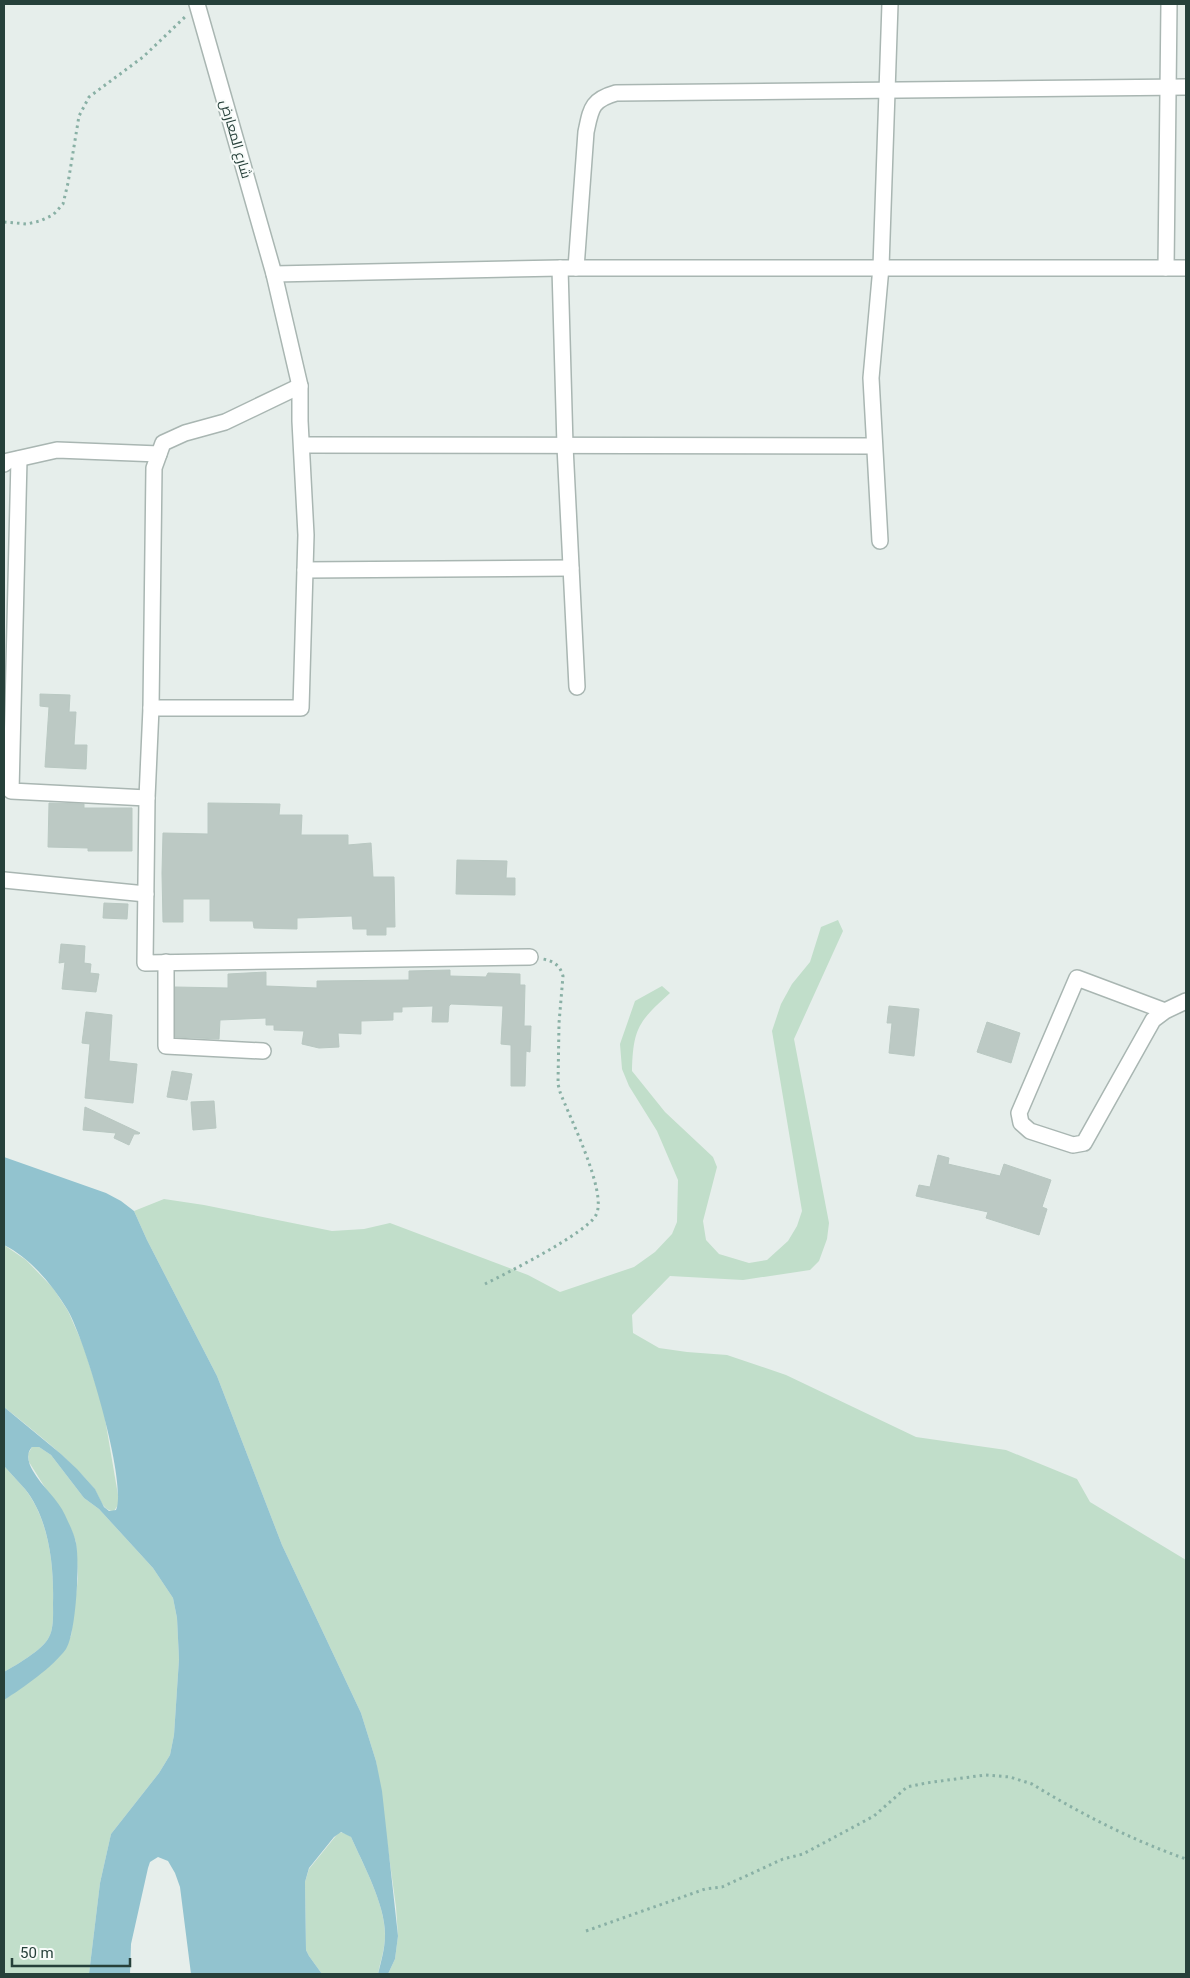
<svg xmlns="http://www.w3.org/2000/svg" width="1190" height="1978" font-family="Roboto,Cairo,sans-serif">
<style>
.green{fill:#c1deca}
.water{fill:#92c3cf}
.building{fill:#bcc9c4;stroke:#b9c8c2}
.lines{fill:none;stroke-linecap:round;stroke-linejoin:round}
.minor-casing{stroke:#a9b6b2;stroke-width:18}
.path{stroke:#89b0a5;stroke-width:3;stroke-dasharray:2.5 4;stroke-linecap:butt}
.minor{stroke:#fff;stroke-width:15}
.labels{text-anchor:middle;stroke-width:4;stroke-linejoin:round;paint-order:stroke}
.street-label{font-size:14px;fill:#26403a;stroke:#f7fbf9}
</style>
<rect width="100%" height="100%" fill="#e6eeeb"/>
<!-- green -->
<g class="green">
<path d="M838 920 843 931 794 1039 829 1223 827 1239 819 1261 810 1270 743 1280 670 1276 632 1315 633 1333 659 1348 687 1352 727 1355 786 1375 916 1437 1006 1450 1077 1479 1090 1502 1186 1560V1974H388L395 1959 398 1936 396 1907 376 1761 361 1713 282 1545 217 1376 147 1240 134 1211 164 1199 204 1205 332 1231 364 1229 390 1223 528 1275 560 1292 634 1267 655 1252 672 1234 677 1222 678 1180 657 1131 629 1086 622 1069 620 1044 635 1001 662 986 670 993C639 1021 633 1028 632 1071L665 1112 713 1157 717 1167 703 1221 706 1240 719 1254 749 1263 767 1260 788 1241 797 1226 802 1211 772 1031 781 1004 792 984 810 962 821 927Z"/>
<path d="M4 1245 26 1260 53 1288 68 1311 83 1345 103 1407 118 1495V1505L114 1511C101 1511 100 1495 93 1487 67 1456 35 1432 4 1407Z"/>
<polygon points="32,1447 39,1447 51,1455 84,1498 99,1509 153,1568 173,1598 177,1618 179,1659 174,1735 170,1755 159,1773 111,1834 100,1883 89,1974 4,1974 4,1700 53,1663 71,1636 78,1578 76,1542 71,1529 29,1462 28,1454"/>
<path d="M4 1466C11 1474 18 1481 25 1489 49 1520 54 1565 53 1603 53 1613 54 1628 49 1637 43 1650 16 1665 4 1672Z"/>
<path d="M339 1832 347 1834 351 1837C363 1864 386 1906 385 1936 385 1949 380 1962 378 1974H322L309 1956 306 1950 305 1882 309 1869Z"/>
</g>
<!-- water -->
<path class="water" d="M4 1157 106 1193 121 1201 134 1211 147 1240 217 1376 282 1545 361 1713 376 1761 382 1791 398 1936 395 1959 388 1974H378C381 1962 385 1948 385 1936 386 1906 363 1864 351 1837L341 1832 334 1837 309 1868 305 1882 306 1950 309 1956 322 1974H191L180 1887 175 1873 168 1861 158 1857 150 1862 148 1868 131 1944 130 1974H89L100 1883 111 1834 159 1773 170 1755 174 1735 179 1659 177 1618 173 1598 153 1568 99 1509 84 1498 51 1455 39 1447H32C25 1454 29 1464 33 1471 42 1487 58 1499 65 1515 69 1524 74 1533 76 1543 80 1562 76 1634 66 1649 53 1667 23 1688 4 1700V1672C16 1665 43 1650 49 1637 54 1628 53 1613 53 1603 54 1565 49 1519 25 1489 18 1481 11 1474 4 1466V1407L61 1454 77 1469 95 1489 104 1507 109 1511 116 1510C128 1483 84 1336 67 1309 52 1284 30 1258 4 1245Z"/>
<!-- building -->
<g class="building">
<polygon points="40,694 70,695 69,712 76,712 74,745 87,745 86,769 45,767 49,707 40,706"/>
<polygon points="49,803 84,804 84,808 132,808 132,851 88,851 88,848 48,847"/>
<polygon points="208,803 280,804 279,815 302,815 301,835 348,835 348,845 371,843 373,877 394,877 395,927 386,927 386,935 367,935 367,929 353,929 352,916 297,918 297,929 254,928 253,921 210,921 210,899 183,899 183,922 163,922 162,873 163,833 208,834"/>
<polygon points="457,860 507,861 506,878 515,878 515,895 456,894"/>
<polygon points="104,903 128,904 127,919 103,918"/>
<polygon points="61,944 85,946 84,963 91,964 90,973 99,974 96,992 62,989 65,962 59,963"/>
<polygon points="450,970 450,976 486,977 488,973 520,974 520,985 525,985 524,1026 531,1026 530,1052 526,1051 525,1086 511,1086 511,1045 501,1044 503,1006 451,1004 449,1006 448,1022 432,1022 433,1006 402,1007 402,1012 393,1012 393,1020 361,1021 361,1034 338,1033 339,1047 319,1048 302,1044 304,1031 274,1030 274,1025 266,1025 266,1018 220,1020 219,1039 175,1037 175,987 228,988 228,974 266,972 266,986 317,988 317,981 409,980 409,971"/>
<polygon points="889,1006 919,1009 914,1056 889,1053 892,1023 887,1023"/>
<polygon points="86,1012 112,1015 109,1061 137,1064 133,1103 85,1098 90,1044 82,1043"/>
<polygon points="987,1022 1020,1033 1011,1063 977,1052"/>
<polygon points="172,1071 192,1074 187,1100 167,1097"/>
<polygon points="214,1101 216,1128 193,1130 191,1102"/>
<polygon points="85,1107 140,1133 139,1134 134,1134 129,1145 114,1138 116,1133 83,1130"/>
<polygon points="938,1155 949,1158 948,1164 1000,1176 1004,1164 1051,1180 1042,1207 1047,1209 1039,1235 986,1218 988,1212 916,1196 919,1185 930,1187"/>
</g>
<g class="lines">
<!-- minor casing -->
<g class="minor-casing">
<g id="minor">
<polyline points="197,4 274,274 300,386 300,421 306,535 301,708 151,708 147,798 145,963 530,957"/>
<polyline points="560,268 565,446 577,687"/>
<path d="M576 268 586 132C591 109 591 100 616 93L1186 87"/>
<polyline points="1166,268 1169,4"/>
<polyline points="274,274 560,268 1186,268"/>
<polyline points="303,445 874,446"/>
<polyline points="19,459 11,791 147,798"/>
<polyline points="4,464 8,461 57,450 159,454"/>
<polyline points="880,541 871,378 881,267 890,4"/>
<polyline points="305,570 571,568"/>
<polyline points="151,708 154,468 163,443 185,433 225,422 300,386"/>
<polyline points="4,880 146,894"/>
<polyline points="166,962 166,1046 263,1051"/>
<polyline points="1165,1011 1077,978 1019,1113 1021,1123 1030,1131 1073,1145 1084,1143 1153,1020 1165,1011 1186,1001"/>
</g>
</g>
<!-- path -->
<g class="path">
<polyline points="4,222 27,224 40,221 53,215 63,204 68,183 79,116 89,97 143,57 186,16"/>
<path d="M485 1284C507 1273 587 1233 596 1215 608 1193 569 1116 560 1092L558 1084 559 1023 563 976C560 965 553 961 543 959"/>
<path d="M586 1931 705 1889 722 1887 783 1859 803 1854 874 1816 907 1787 926 1783 985 1775 1010 1777 1032 1784C1081 1814 1132 1840 1186 1859"/>
</g>
<!-- minor -->
<use href="#minor" class="minor"/>
</g>
<g class="labels">
<!-- street labels -->
<g class="street-label">
<text transform="translate(236 139) rotate(74)" y="5">شارع المعارض</text>
</g>
</g>
<!-- border -->
<rect width="1190" height="1978" fill="none" stroke="#26403a" stroke-width="10"/>
<!-- scale -->
<path d="M12 1958v8h118v-8" fill="none" stroke="#26403a" stroke-width="2.5"/>
<text x="20" y="1958" font-size="15" fill="#26403a" stroke="#f7fbf9" stroke-width="4" paint-order="stroke">50 m</text>
</svg>
